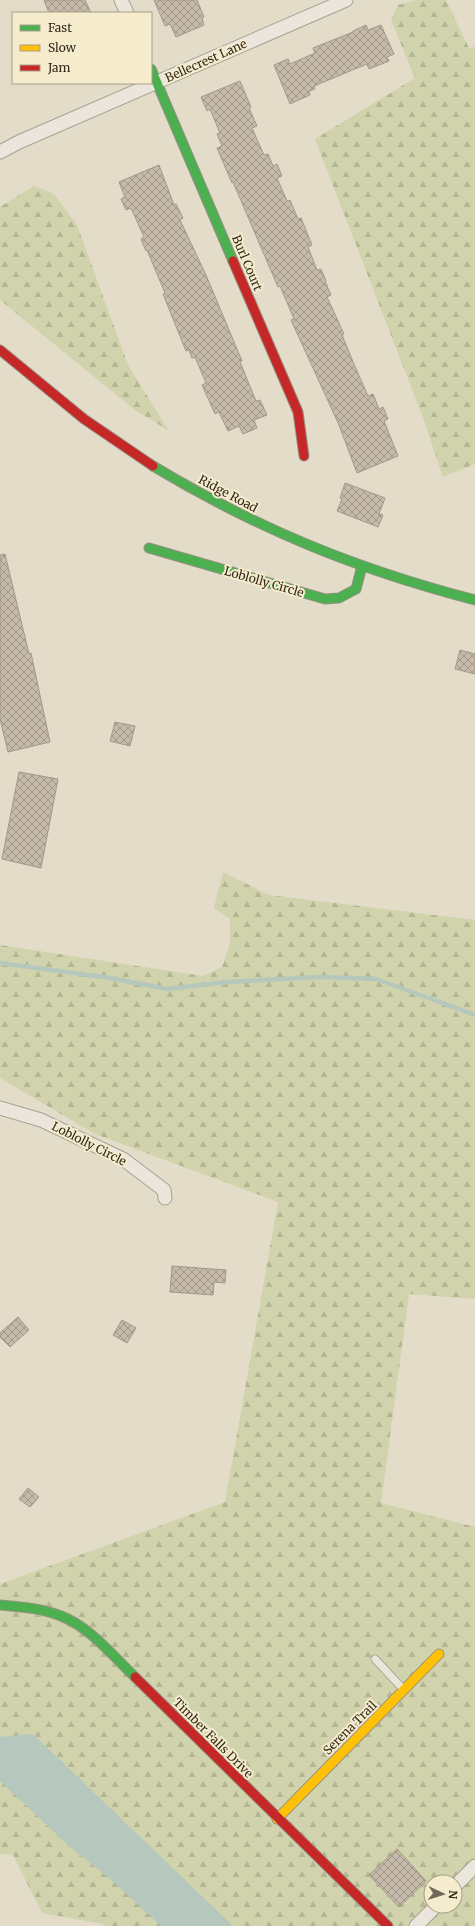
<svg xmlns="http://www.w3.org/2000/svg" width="475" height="1926" font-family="Merriweather,serif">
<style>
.forest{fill:url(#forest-firs);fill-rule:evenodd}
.water{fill:#b6c8bd}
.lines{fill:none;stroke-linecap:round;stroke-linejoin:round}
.stream{stroke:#b6c8bd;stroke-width:4.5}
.building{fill:url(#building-cross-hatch);stroke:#a39889}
.lane-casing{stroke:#a8a193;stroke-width:9}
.street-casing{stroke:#a8a193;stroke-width:15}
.fast-casing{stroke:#979083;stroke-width:11}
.slow-casing{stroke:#979083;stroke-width:11}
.jam-casing{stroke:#979083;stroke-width:11}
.lane{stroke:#ebe6db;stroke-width:7}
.street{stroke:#ebe6db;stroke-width:13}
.fast{stroke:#4caf50;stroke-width:9}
.slow{stroke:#ffc107;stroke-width:9}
.jam{stroke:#c62828;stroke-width:9}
.labels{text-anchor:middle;stroke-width:4;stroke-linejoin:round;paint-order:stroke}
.street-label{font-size:12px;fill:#35291c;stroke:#f5ecce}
</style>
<defs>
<pattern id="forest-firs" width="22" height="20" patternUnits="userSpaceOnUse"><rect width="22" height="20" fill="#d0d3ab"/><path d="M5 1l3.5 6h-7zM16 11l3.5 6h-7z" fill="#b3b593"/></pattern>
<pattern id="building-cross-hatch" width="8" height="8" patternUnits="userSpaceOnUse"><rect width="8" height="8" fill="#c6baaa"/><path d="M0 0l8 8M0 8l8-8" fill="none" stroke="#a2978a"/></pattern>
</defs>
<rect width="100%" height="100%" fill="#e3dcc9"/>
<!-- forest -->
<g class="forest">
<polygon points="417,0 446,0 469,48 475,47 475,464 443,477 422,415 315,139 415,78 391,20 398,5"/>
<polygon points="34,186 54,194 77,225 128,365 169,431 135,410 0,300 0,207"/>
<path d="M223 872 269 895 475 920V1299L409 1294 381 1503 475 1527V1926H105L103 1924 42 1913 13 1855 0 1854V1584L225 1502 278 1202 95 1134 0 1078V945L203 976 222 967 230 944V919L214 908ZM431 1882H455V1906H431Z"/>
</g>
<!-- water -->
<polygon class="water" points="33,1734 233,1926 161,1926 109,1878 71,1848 0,1781 0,1737"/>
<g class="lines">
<!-- stream -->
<polyline class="stream" points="0,963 110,978 167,989 228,982 320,977 376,979 475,1015"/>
</g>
<!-- building -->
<g class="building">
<polygon points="44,0 85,0 91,13 49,13"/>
<polygon points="154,0 197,0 204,17 202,18 204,25 176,37 170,24 165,26"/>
<polygon points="366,25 368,30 381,25 394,54 387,57 389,61 369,69 367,64 314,86 315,89 309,91 310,95 290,104 274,65 288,59 290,64 315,53 313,48 353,32 353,31"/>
<polygon points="240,81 251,107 249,108 257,126 252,128 264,155 268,154 273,166 277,164 282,176 277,178 287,201 290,200 298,219 301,218 312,245 308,247 317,270 321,269 326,281 325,281 331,295 327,297 344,334 342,335 356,369 368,396 373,394 379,409 383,407 388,419 384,421 398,456 357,473 339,425 291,320 294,319 280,286 278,287 233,182 232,183 217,148 222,146 217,134 220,133 210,109 207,111 201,97"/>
<polygon points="159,165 174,205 176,204 183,218 180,220 206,275 242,361 240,362 256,401 260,400 267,415 254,420 257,428 243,434 239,426 228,431 219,412 215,414 202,385 206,383 195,357 192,358 189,350 186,351 163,294 165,293 147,250 146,251 141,239 144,237 131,208 126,210 121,199 125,197 119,182"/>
<polygon points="345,483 385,498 379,514 383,515 378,527 337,511 342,499 340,498"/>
<polygon points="5,554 29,654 31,653 50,742 8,752 0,719 0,555"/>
<polygon points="460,650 475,654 475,674 455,669"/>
<polygon points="115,722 135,726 130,746 110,741"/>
<polygon points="19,772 58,779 41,868 2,859"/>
<polygon points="172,1266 226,1270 225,1283 214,1282 213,1295 170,1292"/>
<polygon points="18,1317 29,1330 10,1347 0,1337 0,1333"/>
<polygon points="122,1320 136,1328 127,1343 113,1335"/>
<polygon points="28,1488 39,1497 30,1507 19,1499"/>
<polygon points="397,1849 426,1881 399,1907 369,1875"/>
</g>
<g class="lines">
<!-- lane casing -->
<g class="lane-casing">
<polyline id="lane" points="375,1659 404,1690"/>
</g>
<!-- street casing -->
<g class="street-casing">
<g id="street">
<polyline points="121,0 127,13"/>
<polyline points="0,152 19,142 346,0"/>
<polyline points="0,1108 41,1120 123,1159 164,1190 165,1198"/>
<polyline points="455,1886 475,1866"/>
<polyline points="416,1926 436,1906"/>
</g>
</g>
<!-- fast casing -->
<g class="fast-casing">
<g id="fast">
<polyline points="151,69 233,261"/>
<path d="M153 466C258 529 356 569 475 600"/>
<polyline points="149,548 325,599 339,598 356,589 362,566"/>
<path d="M0 1605C21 1607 42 1608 61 1616 90 1627 113 1656 135 1677"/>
</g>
</g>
<!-- slow casing -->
<g class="slow-casing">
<polyline id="slow" points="277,1819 439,1654"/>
</g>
<!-- jam casing -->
<g class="jam-casing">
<g id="jam">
<polyline points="233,261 298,412 304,456"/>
<polyline points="0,350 84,419 153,466"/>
<polyline points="135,1677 388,1926"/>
</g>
</g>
<!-- lane -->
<use href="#lane" class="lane"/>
<!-- street -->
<use href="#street" class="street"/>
<!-- fast -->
<use href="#fast" class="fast"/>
<!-- slow -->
<use href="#slow" class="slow"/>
<!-- jam -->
<use href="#jam" class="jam"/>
</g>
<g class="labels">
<!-- street labels -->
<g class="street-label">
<text transform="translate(206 61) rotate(-24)" y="4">Bellecrest Lane</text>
<text transform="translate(247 263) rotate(67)" y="4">Burl Court</text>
<text transform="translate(228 494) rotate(28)" y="4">Ridge Road</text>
<text transform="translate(264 582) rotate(16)" y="4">Loblolly Circle</text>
<text transform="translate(89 1144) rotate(27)" y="4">Loblolly Circle</text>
<text transform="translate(350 1728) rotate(-45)" y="4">Serena Trail</text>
<text transform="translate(213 1738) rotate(45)" y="4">Timber Falls Drive</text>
</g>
</g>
<!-- legend -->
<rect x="12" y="12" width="140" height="72" fill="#f5ecce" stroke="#a89e87"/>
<rect x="20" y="25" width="20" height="6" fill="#4caf50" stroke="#a89e87"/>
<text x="48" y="32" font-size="12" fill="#35291c">Fast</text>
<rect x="20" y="45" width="20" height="6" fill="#ffc107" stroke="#a89e87"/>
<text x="48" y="52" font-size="12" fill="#35291c">Slow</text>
<rect x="20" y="65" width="20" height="6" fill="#c62828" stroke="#a89e87"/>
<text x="48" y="72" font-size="12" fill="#35291c">Jam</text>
<!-- north arrow -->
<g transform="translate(443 1894) rotate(94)"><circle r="19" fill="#f5ecce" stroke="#a89e87"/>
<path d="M0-3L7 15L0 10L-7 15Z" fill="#726859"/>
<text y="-6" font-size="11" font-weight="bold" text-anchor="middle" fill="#35291c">N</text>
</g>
</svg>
